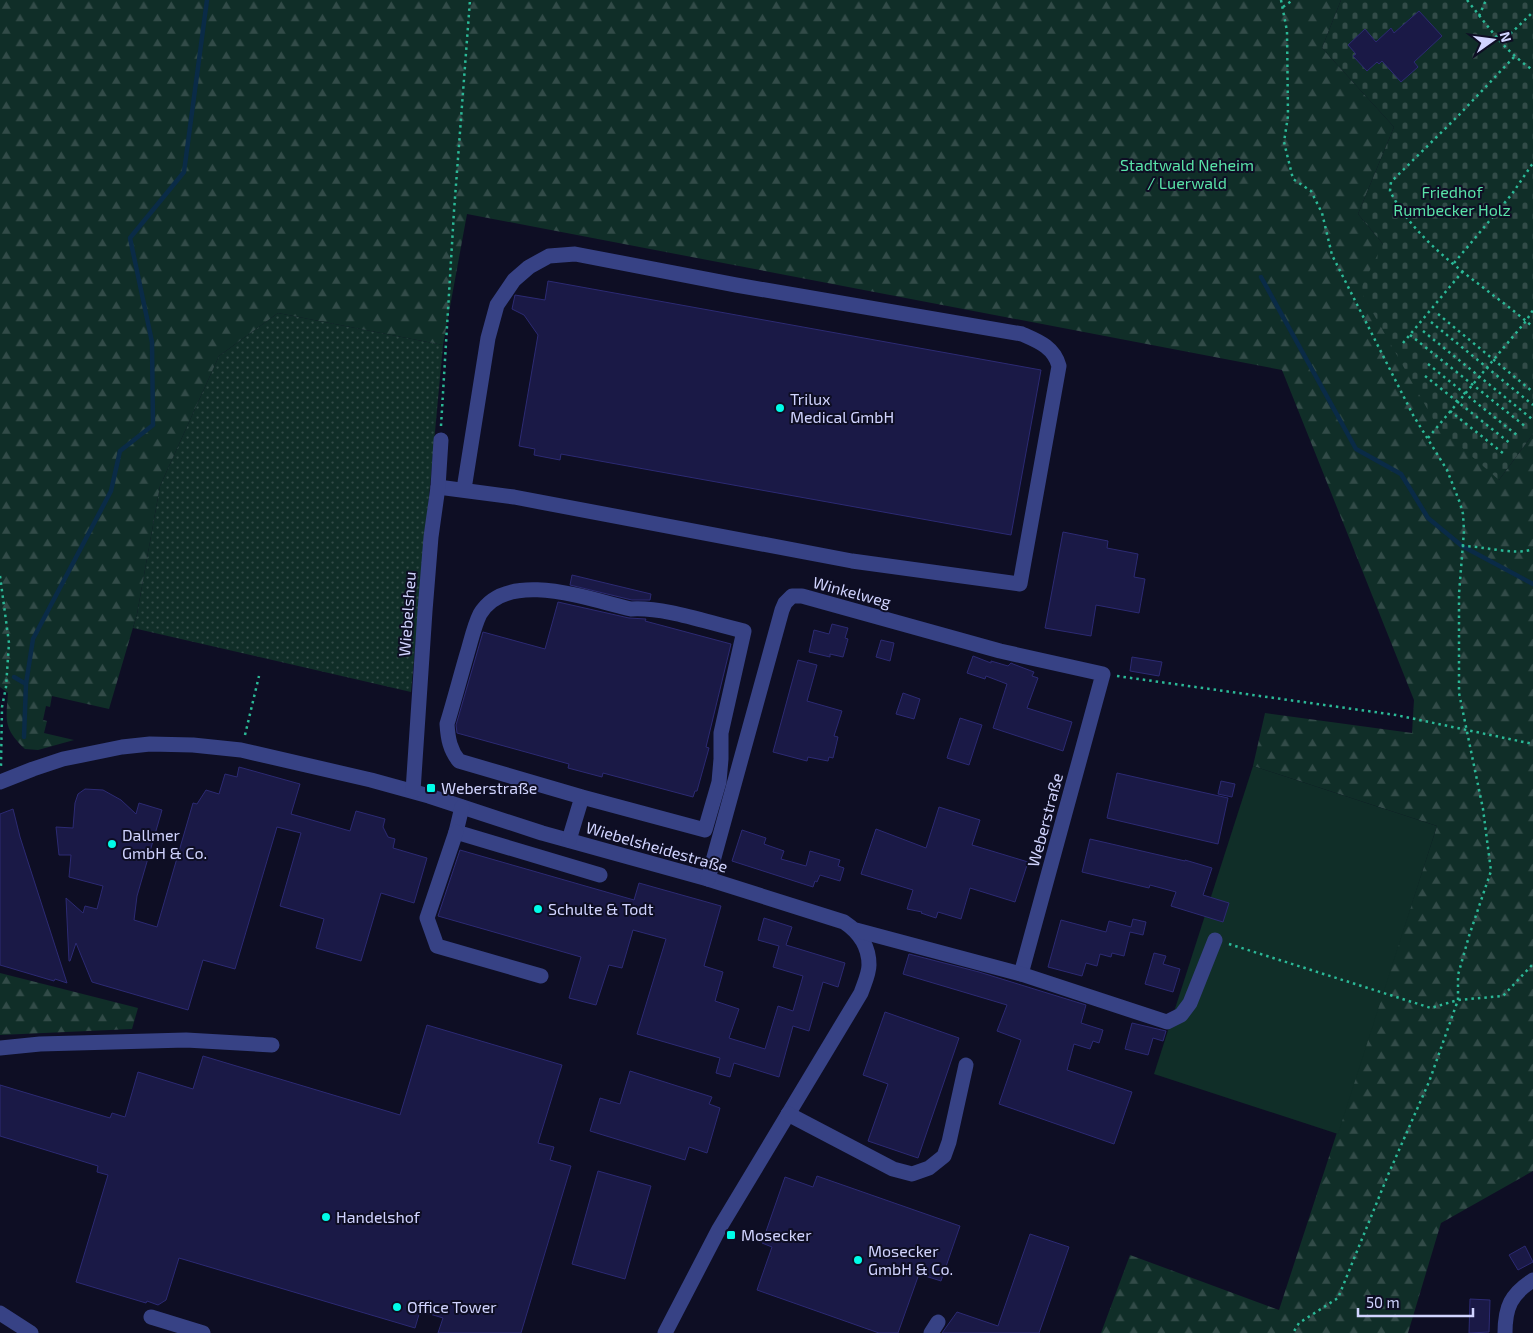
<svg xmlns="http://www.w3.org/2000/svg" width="1533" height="1333" font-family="'Exo 2',sans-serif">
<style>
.grass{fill:url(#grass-dots)}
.forest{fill:url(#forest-firs)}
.cemetery{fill:url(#cemetery-stones)}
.pitch{fill:#102e28}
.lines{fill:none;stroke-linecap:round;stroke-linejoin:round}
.stream{stroke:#0a2b47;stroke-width:4.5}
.building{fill:#1a1946;stroke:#2c2a73}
.path{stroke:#2bb997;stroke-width:2.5;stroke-dasharray:2.5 4;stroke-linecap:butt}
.minor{stroke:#374285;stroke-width:15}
.poi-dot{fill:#00fce8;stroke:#0e0e24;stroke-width:2}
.labels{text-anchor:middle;stroke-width:4;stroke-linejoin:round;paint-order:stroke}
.park-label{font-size:16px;fill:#59e3a8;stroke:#0e0e24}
.poi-label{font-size:16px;fill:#d1d4ff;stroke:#0e0e24;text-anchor:start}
.street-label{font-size:16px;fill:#d1d4ff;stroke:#0e0e24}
</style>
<defs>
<pattern id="grass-dots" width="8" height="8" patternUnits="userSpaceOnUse" patternTransform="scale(1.25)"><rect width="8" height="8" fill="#102e28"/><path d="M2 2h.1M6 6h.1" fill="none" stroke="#324b48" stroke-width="1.8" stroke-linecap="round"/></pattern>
<pattern id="forest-firs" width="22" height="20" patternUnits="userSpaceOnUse" patternTransform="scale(1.25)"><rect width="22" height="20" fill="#102e28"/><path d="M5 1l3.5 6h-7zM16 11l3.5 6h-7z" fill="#324b48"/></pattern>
<pattern id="cemetery-stones" width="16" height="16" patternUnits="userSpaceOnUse" patternTransform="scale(1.25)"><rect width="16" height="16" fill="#102e28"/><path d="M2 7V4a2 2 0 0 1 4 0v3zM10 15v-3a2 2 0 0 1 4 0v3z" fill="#324b48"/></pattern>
</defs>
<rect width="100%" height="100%" fill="#0e0e24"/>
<!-- grass -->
<polygon class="grass" points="278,313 443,345 411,692 133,628 137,614 160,486 219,356"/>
<!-- forest -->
<g class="forest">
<path d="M0 0H1341L1322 48 1394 127 1358 214 1383 244 1499 480 1533 434V1171L1441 1223 1408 1333H1101L1130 1255 1279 1310 1437 826 1253 766 1265 713 1412 733 1414 700 1282 370 467 214 443 345 278 313 219 356 160 486 137 614 109 709 52 696 50 707 46 706 43 720 47 721 44 733 74 740 38 750 25 749C3 728 6 721 8 693L0 687Z"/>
<polygon points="0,973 138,1008 132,1029 0,1035"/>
</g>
<!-- cemetery -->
<polygon class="cemetery" points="1341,0 1533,0 1533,434 1499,480 1437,426 1360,290 1383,244 1358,214 1394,127 1322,48"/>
<!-- pitch -->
<polygon class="pitch" points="1253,766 1437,826 1338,1134 1154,1074"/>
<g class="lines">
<!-- stream -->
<g class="stream">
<polyline points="1261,277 1356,449 1401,474 1428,518 1462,546 1533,584"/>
<polyline points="14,677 26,684"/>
<polyline points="24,737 26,684 33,639 111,491 120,451 153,425 152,342 130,238 184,172 207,0"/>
</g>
</g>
<!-- building -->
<g class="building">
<polygon points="1419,11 1442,36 1414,62 1418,67 1401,82 1382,61 1379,64 1377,62 1367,71 1353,56 1356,54 1348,45 1365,29 1376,42 1391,28 1394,33"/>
<polygon points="548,281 1041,370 1011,535 561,454 560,460 534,455 535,449 519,446 538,335 524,315 512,309 515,295 545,300"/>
<polygon points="1063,532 1108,541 1107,548 1138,554 1134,577 1145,579 1139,613 1096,605 1091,636 1045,628"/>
<polygon points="572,575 651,594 650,600 632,600 570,585"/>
<polygon points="558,602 629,618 646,619 645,621 731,644 706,747 709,748 697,791 695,791 693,797 603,773 602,777 568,768 569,764 457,733 456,725 483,632 545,649"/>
<polygon points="832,624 848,628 845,638 848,639 843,657 830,654 830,657 809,652 814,630 829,634"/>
<polygon points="881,640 894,643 890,661 876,657"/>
<polygon points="973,656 991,663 991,661 1008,666 1011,663 1013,664 1034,672 1032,676 1038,678 1027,708 1072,722 1063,751 993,728 1007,684 986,676 985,679 967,673"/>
<polygon points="1132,657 1162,662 1159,676 1130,671"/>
<polygon points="798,660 817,665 807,701 842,711 834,736 838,737 833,758 829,757 828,761 808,757 807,761 773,752"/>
<polygon points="903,693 920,699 914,719 896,714"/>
<polygon points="960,718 982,725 969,765 947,758"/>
<polygon points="239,767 300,784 291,814 350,831 356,811 385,819 383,827 388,837 395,839 393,848 427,858 414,903 381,893 361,961 316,948 324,919 280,906 301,833 277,827 235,969 203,960 188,1010 92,982 76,943 70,961 69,961 66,898 83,913 85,906 97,909 103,886 69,877 71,855 59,855 56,827 73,828 75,803 78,794 85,789 103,790 121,800 136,814 139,803 162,810 137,896 134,920 157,927 193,803 197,804 206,790 219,794 225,774 237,777"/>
<polygon points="1117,773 1228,798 1218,844 1107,818"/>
<polygon points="1221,781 1235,784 1232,797 1218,794"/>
<polygon points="939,807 980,820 972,845 1028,862 1015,902 970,888 961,919 938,912 936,918 921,913 922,912 907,909 913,890 861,874 876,829 926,848"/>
<polygon points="13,809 20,837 67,983 55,979 54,981 0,965 0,814"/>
<polygon points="742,830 766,838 764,844 784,851 781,859 806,866 810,851 840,860 838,866 844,868 840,881 820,875 817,882 815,881 813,887 732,861"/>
<polygon points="1090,839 1185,861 1185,860 1212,868 1203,895 1229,903 1223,922 1171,906 1176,892 1150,885 1149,888 1082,872"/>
<polygon points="460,850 634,900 639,883 721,906 704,966 723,972 715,1001 739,1009 729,1038 765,1049 778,1006 793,1011 803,976 773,967 779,946 758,940 764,918 792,927 786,945 845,963 838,987 823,982 809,1031 793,1026 779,1077 734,1063 730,1077 716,1073 720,1058 637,1034 666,939 633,930 622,968 609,965 596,1005 569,998 581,957 438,916"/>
<polygon points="1133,919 1146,922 1143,935 1130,932 1124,956 1112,953 1111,957 1100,954 1097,966 1086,963 1082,976 1048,967 1061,920 1106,932 1109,921 1131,927"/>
<polygon points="1154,953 1166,956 1163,964 1180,969 1173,992 1145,984"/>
<polygon points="909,954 979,972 1086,1005 1081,1023 1103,1030 1099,1043 1093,1041 1090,1049 1074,1044 1067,1070 1132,1092 1114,1144 999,1104 1021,1040 997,1031 1007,1005 903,974"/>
<polygon points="885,1012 959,1038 918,1158 868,1141 888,1084 863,1075"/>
<polygon points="1132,1023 1166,1031 1163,1041 1153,1038 1148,1055 1125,1049"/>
<polygon points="427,1025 562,1065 538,1143 554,1147 550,1160 571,1166 521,1333 438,1333 443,1318 420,1311 415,1328 179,1258 166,1300 158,1305 147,1301 146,1303 76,1282 108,1175 97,1172 98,1166 0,1136 0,1085 110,1118 112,1113 125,1117 138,1072 193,1089 203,1056 400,1115"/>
<polygon points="630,1071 712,1097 709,1104 720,1108 707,1153 689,1147 685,1160 590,1131 600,1098 620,1104"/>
<polygon points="598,1171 651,1186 625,1279 572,1264"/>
<polygon points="817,1176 960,1226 941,1281 919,1274 898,1333 879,1333 757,1290 772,1247 762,1243 785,1177 813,1187"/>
<polygon points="1030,1234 1069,1247 1039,1333 942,1333 957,1312 998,1326"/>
<polygon points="1525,1246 1533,1262 1518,1270 1509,1255"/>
<polygon points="1470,1299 1490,1300 1489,1332 1469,1333"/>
</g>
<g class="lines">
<!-- path -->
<g class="path">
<polyline points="1281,0 1287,31 1288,116 1284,142 1293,179 1311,191 1322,213 1332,255 1413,415 1447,470 1460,503 1463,514 1464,531 1459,594 1459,693 1483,809 1491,871 1469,936 1458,975 1458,1000 1429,1082 1388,1175 1338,1298 1299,1323 1293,1333"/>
<path d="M1467 0C1488 26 1504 51 1533 70"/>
<polyline points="1283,7 1293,0"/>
<polyline points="1479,16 1486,0"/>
<polyline points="1501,43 1533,12"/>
<path d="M1514 57 1459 115 1398 175 1391 182 1390 191C1419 249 1485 285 1533 327"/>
<polyline points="1454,263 1512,194 1533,163"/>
<polyline points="1438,314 1533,392"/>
<polyline points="1431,322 1533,405"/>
<polyline points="1423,331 1532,419"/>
<polyline points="1410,335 1526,427"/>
<polyline points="1403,343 1463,271"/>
<polyline points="1428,364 1518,436"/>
<polyline points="1425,376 1511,444"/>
<polyline points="1450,411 1504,454"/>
<polyline points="441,426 454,211 470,0"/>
<polyline points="1428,438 1526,321 1533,310"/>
<path d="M1462 546C1484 546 1515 556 1533 549"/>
<polyline points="0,576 9,643 6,687 2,707 1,766"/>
<polyline points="1117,676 1396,715 1533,744"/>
<polyline points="245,735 259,676"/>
<polyline points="1229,944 1431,1008 1458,1000 1503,996 1533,964"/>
</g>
<!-- minor -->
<g class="minor">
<path d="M438 487 514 497 852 561 1020 584 1059 366C1054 347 1038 341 1022 334L736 285 575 254 549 256 529 267 514 280 497 305 488 338 464 489"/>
<path d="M0 782 33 769 63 759 122 747 150 744 193 745 241 750 371 780 429 796 542 833 708 879 844 922C859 932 869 946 869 965 869 974 864 984 861 993L719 1229 665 1333"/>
<polyline points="413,791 425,611 431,537 438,487 441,440"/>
<polyline points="462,807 456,832 600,875"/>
<polyline points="456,832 427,918 437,946 541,976"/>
<path d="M569 840 582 797 705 830 719 782 721 759V733L744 631C708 623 667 607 631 609 591 600 507 568 480 614 474 626 471 641 467 654 460 678 454 701 447 724 448 739 450 750 459 761L582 797"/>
<polyline points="708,879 782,610 785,603 792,596 802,596 1000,651 1103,674 1021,974"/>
<polyline points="856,930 1021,974 1167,1022 1181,1015 1190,1003 1215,940"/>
<polyline points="0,1048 40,1044 186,1040 272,1045"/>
<polyline points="788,1114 893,1169 912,1174 929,1168 944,1156 949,1142 966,1065"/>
<polyline points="0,1313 31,1333"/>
<polyline points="151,1317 203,1333"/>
<polyline points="931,1333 938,1322"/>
<path d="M1505 1333C1505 1307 1511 1294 1533 1280"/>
</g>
</g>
<!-- markers -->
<g class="poi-dot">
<circle cx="780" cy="408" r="5"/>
<rect x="426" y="783" width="10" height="10" rx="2.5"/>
<circle cx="112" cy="844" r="5"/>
<circle cx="538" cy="909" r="5"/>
<circle cx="326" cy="1217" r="5"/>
<rect x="726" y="1230" width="10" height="10" rx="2.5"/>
<circle cx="858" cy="1260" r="5"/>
<circle cx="397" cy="1307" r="5"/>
</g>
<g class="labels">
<!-- park labels -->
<g class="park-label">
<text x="1187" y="171">Stadtwald Neheim<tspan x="1187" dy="18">/ Luerwald</tspan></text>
<text x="1452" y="198">Friedhof<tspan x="1452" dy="18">Rumbecker Holz</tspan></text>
</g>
<!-- poi labels -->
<g class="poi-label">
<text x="790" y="405">Trilux<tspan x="790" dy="18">Medical GmbH</tspan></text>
<text x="441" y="794">Weberstraße</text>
<text x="122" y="841">Dallmer<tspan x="122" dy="18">GmbH &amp; Co.</tspan></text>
<text x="548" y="915">Schulte &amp; Todt</text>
<text x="336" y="1223">Handelshof</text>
<text x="741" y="1241">Mosecker</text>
<text x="868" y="1257">Mosecker<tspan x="868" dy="18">GmbH &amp; Co.</tspan></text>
<text x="407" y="1313">Office Tower</text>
</g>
<!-- street labels -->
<g class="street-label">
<text transform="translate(852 592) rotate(15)" y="6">Winkelweg</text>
<text transform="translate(407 614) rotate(-86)" y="6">Wiebelsheu</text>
<text transform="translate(1045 820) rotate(-75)" y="6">Weberstraße</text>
<text transform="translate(657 847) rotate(16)" y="6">Wiebelsheidestraße</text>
</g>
</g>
<!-- north arrow -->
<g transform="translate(1493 40) rotate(76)" stroke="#0e0e24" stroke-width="4" paint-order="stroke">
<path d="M0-4L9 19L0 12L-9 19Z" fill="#d1d4ff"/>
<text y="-8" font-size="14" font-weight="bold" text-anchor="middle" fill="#d1d4ff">N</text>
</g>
<!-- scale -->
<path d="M1358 1308v8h115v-8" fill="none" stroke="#d1d4ff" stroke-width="2.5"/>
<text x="1366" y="1308" font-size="15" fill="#d1d4ff" stroke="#0e0e24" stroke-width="4" paint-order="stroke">50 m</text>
</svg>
